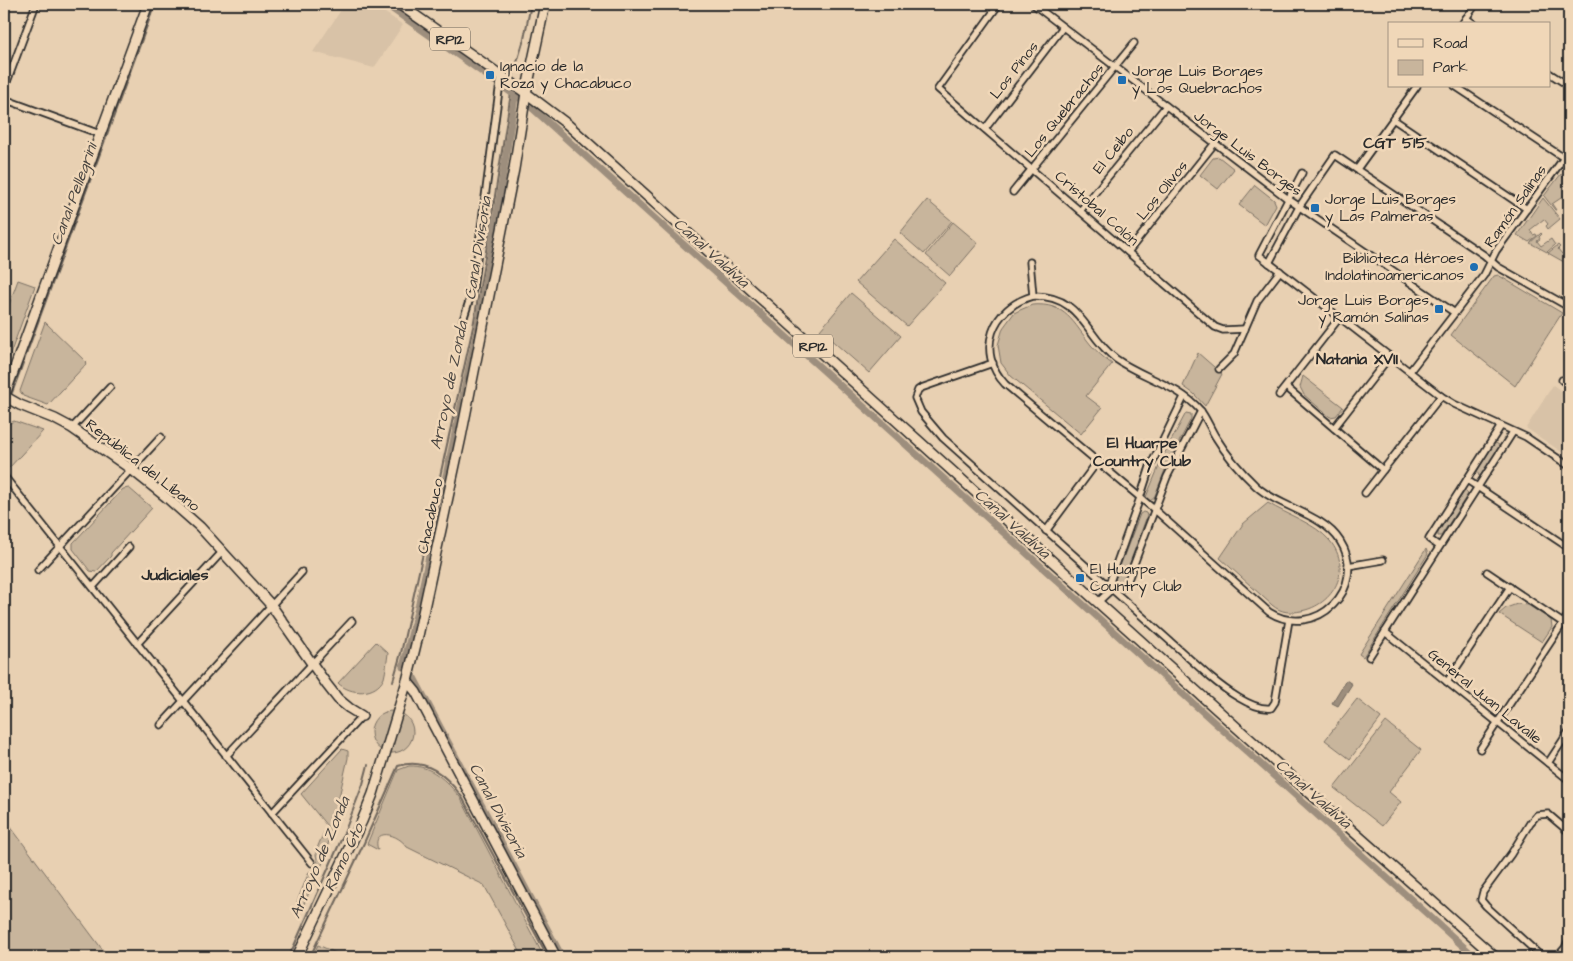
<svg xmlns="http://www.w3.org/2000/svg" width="1573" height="961" font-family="'Architects Daughter',sans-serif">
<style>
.built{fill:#d8c2a7}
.green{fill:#c8b59c;stroke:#7a7064}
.water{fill:#9d8e7d;stroke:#6f665c}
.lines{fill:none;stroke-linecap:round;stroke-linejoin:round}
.stream{stroke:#6f665c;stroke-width:2}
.canal{stroke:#9d8e7d;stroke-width:7}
.street-casing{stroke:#2b2b2b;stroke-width:9}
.secondary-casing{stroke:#2b2b2b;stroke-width:12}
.primary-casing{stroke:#2b2b2b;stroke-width:12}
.street{stroke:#f0d7b8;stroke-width:5.5}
.secondary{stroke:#f0d7b8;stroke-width:9}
.primary{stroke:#f0d7b8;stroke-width:9}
.poi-dot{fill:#1f6fb2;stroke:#f0d7b8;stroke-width:2}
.labels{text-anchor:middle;stroke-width:5;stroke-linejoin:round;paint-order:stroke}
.shield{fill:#f0d7b8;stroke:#665f55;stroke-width:1}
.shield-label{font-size:14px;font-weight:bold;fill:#2b2b2b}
.poi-label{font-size:15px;fill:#2b2b2b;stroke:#f0d7b8;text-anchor:start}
.street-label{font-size:15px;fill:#2b2b2b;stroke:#f0d7b8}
.neighbourhood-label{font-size:16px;font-weight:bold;fill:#2b2b2b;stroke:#f0d7b8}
.water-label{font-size:16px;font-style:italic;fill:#484440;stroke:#f0d7b8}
</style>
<rect width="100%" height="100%" fill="#e8d0b2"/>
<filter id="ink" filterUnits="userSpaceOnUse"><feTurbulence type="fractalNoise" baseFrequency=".02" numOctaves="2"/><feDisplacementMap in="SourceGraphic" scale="10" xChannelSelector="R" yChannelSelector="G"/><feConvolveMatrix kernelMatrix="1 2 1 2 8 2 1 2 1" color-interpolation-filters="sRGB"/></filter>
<g filter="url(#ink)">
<!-- built -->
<g class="built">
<polygon points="345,4 372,4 403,25 374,68 313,52"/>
<polygon points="1553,385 1567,395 1569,395 1569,457 1526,428"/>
</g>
<!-- green -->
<g class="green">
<polygon points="1219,157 1234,169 1218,189 1200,175 1213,158"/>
<polygon points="1561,174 1569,185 1569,196 1567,194 1552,204 1556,210 1555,210 1544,196"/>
<polygon points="1255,185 1274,200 1276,205 1265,225 1239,205"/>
<polygon points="1543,198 1560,219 1548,229 1546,226 1548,224 1544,219 1530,230 1533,235 1536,234 1537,236 1529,242 1517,235"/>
<polygon points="927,200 952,221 924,254 900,233"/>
<polygon points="953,222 978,243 950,276 926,255"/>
<polygon points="1541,233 1542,234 1539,237 1540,239 1537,241 1541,246 1551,239 1555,245 1547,252 1530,243"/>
<polygon points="894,239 945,283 907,326 856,282"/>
<polygon points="1558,245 1560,247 1558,249 1562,254 1569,248 1569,258 1564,262 1548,253"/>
<polygon points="1498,275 1562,313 1515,386 1451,335 1494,276"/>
<polygon points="18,280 35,286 4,371 4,318"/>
<polygon points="851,293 901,336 869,373 820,330"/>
<path d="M1032 305C1066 302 1073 323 1091 345 1097 352 1104 358 1112 364L1086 396 1102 408 1081 434 1011 376 1001 363 998 345 1003 328 1014 313 1020 310Z"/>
<polygon points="45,322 87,363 48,405 23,396 20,391"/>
<polygon points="1198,353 1222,374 1205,406 1194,394 1183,386"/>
<polygon points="1303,376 1343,407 1336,416 1330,417 1304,395 1300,387"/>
<polygon points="1186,413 1191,414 1191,419 1167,465 1154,498 1150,501 1146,497 1165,452"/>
<polygon points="14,421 43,431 9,468 4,466 4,436 8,424"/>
<polygon points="1496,443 1499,445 1499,448 1482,474 1479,476 1477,471 1493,445"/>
<polygon points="129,488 152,508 111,553 111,556 96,572 90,571 73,549 73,543 123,489"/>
<polygon points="1466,491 1468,494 1441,536 1438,536 1438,532 1464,492"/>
<path d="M1268 503C1287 515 1315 523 1330 541 1353 569 1334 605 1301 611 1291 613 1281 613 1272 605L1220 558 1243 524Z"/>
<polygon points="1143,512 1146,513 1147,516 1123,582 1118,584 1115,582 1115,579 1140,514"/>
<polygon points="1426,549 1428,554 1363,657 1359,654"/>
<polygon points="1517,604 1528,605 1551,620 1552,627 1542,642 1499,614 1506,608"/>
<path d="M376 642 388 653C387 661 386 670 384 678 376 696 350 695 338 683Z"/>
<polygon points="1357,699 1381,718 1350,759 1325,740"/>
<circle cx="392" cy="732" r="21"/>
<polygon points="1386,722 1421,750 1389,792 1401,802 1382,826 1334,788"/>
<path d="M342 749 348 751V758L325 858 302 908 297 902 309 872C323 867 316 862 316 853 317 846 324 833 327 826L301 794Z"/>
<path d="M409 766C432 765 446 781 460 797L544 957H523L484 885 407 847C398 833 371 827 378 850L367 844 398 770Z"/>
<polygon points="4,818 108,957 4,957"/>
<polygon points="318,945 336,953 325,957 312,957"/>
</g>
<!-- water -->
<polygon class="water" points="1346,680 1352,684 1338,706 1332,703"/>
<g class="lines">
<!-- stream -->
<g class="stream">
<polyline points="513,76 524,39 531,4"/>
<polyline points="12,393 155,4"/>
<polyline points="393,681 401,653 473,327 490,228 511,93"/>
<polyline points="289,957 345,831 363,784 368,765"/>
<path d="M310 957 364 843 398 766C426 757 446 775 462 797L548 957"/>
</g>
<!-- canal -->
<g class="canal">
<polyline points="385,4 519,98"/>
<polyline points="532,108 1475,957"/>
<polyline points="403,667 419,603 477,330 497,214 515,96"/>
<polyline points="413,676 562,957"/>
</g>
<!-- street casing -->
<g class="street-casing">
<g id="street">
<polyline points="999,4 938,89 1215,327 1223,330 1245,329"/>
<polyline points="1033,4 1288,199 1455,313"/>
<polyline points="1562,4 1569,8"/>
<polyline points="1466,18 1474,24"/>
<polyline points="1462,24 1476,4"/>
<polyline points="1549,73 1569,86"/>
<polyline points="1455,86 1564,158"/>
<polyline points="4,90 36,4"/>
<polyline points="4,99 100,134"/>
<polyline points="1393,119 1527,209"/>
<polyline points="985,129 1063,27"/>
<polyline points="1357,169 1417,86"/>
<polyline points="1302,173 1259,255 1441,396 1454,404 1526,437 1569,466"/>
<polyline points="1013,192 1134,43"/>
<polyline points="1080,211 1166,106"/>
<polyline points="1128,252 1215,143"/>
<polyline points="1030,262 1033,296"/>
<polyline points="1269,263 1299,207 1335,155 1484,255 1498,267 1569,307"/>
<path d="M1033 296C1082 295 1084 335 1116 359 1143 378 1178 385 1200 410 1206 417 1210 428 1215 436 1226 454 1240 471 1256 486 1280 508 1322 513 1340 541 1370 588 1315 641 1269 612L1155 510 1005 384C975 352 992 307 1033 296Z"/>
<polyline points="463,320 473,289 501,75"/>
<path d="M993 363 921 388 918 390 915 398 921 412 943 438 1210 677C1223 688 1253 711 1271 708L1275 702 1289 620"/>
<polyline points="1219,369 1234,354 1257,301 1280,271"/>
<polyline points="1410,371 1484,275 1496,251 1569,151"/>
<polyline points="1562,380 1569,385"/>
<polyline points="1286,387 1383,470"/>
<polyline points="1279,395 1340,317"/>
<polyline points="72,428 110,387"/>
<polyline points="1334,428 1390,356"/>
<polyline points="4,476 312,863"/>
<polyline points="1467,480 1569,548"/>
<polyline points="1365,493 1441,396"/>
<polyline points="1046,531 1098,461"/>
<polyline points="1439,546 1429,539 1501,426"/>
<polyline points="1348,566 1383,560"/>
<polyline points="38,570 161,437"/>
<polyline points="1487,572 1563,623"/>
<polyline points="93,587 129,547"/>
<polyline points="1108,587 1140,498 1150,467 1184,397"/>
<polyline points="1098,602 1112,589 1123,587 1126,585 1167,477 1201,411"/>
<polyline points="1385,632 1569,780"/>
<polyline points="137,644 223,551"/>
<polyline points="1369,657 1513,432"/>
<polyline points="1447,682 1510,587"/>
<polyline points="161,725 302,572"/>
<polyline points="1480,749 1569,614"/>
<polyline points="226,756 352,621"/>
<polyline points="1548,763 1569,731"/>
<polyline points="272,813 362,716"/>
<polyline points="1542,957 1486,906 1481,900 1483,892 1511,854 1530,823 1537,815 1548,814 1569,832"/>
<polyline points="1557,957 1565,948 1569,939"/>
<polyline points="1566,957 1569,954"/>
</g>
</g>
<!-- secondary casing -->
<g class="secondary-casing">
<g id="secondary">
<polyline points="4,396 20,405 55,419 72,428 131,469 165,496 200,527 271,605 327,685 338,699 349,708 362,716"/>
<polyline points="4,397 148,4"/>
<polyline points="407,681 416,692 556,957"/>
<polyline points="297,957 362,821 373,794 407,681 418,636 461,437 514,169 526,93 545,4"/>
</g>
</g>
<!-- primary casing -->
<g class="primary-casing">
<polyline id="primary" points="399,4 526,93 567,124 1284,770 1495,957"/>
</g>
<!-- street -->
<use href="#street" class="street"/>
<!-- secondary -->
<use href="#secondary" class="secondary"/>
<!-- primary -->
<use href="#primary" class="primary"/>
</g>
</g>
<!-- markers -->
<g class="poi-dot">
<rect x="485" y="70" width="10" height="10" rx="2.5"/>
<rect x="1117" y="75" width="10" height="10" rx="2.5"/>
<rect x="1310" y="203" width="10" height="10" rx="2.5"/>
<circle cx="1474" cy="267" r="5"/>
<rect x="1434" y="304" width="10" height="10" rx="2.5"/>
<rect x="1075" y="573" width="10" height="10" rx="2.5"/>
</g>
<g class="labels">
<!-- shield labels -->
<g class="shield">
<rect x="430" y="27.5" width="40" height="23" rx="4"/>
<rect x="793" y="334.5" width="40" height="23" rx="4"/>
</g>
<g class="shield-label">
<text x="450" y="44">RP12</text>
<text x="813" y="351">RP12</text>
</g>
<!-- poi labels -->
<g class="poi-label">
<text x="500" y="71">Ignacio de la<tspan x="500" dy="17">Roza y Chacabuco</tspan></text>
<text x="1132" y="76">Jorge Luis Borges<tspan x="1132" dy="17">y Los Quebrachos</tspan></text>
<text x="1325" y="204">Jorge Luis Borges<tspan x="1325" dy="17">y Las Palmeras</tspan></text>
<text x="1464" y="263" text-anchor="end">Biblioteca Héroes<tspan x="1464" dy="17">Indolatinoamericanos</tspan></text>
<text x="1429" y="305" text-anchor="end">Jorge Luis Borges<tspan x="1429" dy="17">y Ramón Salinas</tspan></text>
<text x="1090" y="574">El Huarpe<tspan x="1090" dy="17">Country Club</tspan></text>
</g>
<!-- street labels -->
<g class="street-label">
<text transform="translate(1014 70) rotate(-52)" y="5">Los Pinos</text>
<text transform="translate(1064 110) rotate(-51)" y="5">Los Quebrachos</text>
<text transform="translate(1113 150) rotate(-51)" y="5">El Ceibo</text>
<text transform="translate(1248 153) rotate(37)" y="5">Jorge Luis Borges</text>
<text transform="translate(1162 190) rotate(-51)" y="5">Los Olivos</text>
<text transform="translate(1515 206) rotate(-55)" y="5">Ramón Salinas</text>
<text transform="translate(1097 208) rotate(41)" y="5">Cristobal Colón</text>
<text transform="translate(143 465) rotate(38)" y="5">República del Líbano</text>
<text transform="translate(430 516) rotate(-78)" y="5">Chacabuco</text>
<text transform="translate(1485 696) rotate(39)" y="5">General Juan Lavalle</text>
</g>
<!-- neighbourhood labels -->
<g class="neighbourhood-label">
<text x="1395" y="148">CGT 515</text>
<text x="1357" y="364">Natania XVII</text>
<text x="1142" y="448">El Huarpe<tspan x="1142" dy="18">Country Club</tspan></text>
<text x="175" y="580">Judiciales</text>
</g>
<!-- water labels -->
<g class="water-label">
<text transform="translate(73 194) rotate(-70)" y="6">Canal Pellegrini</text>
<text transform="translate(477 248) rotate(-81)" y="6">Canal Divisoria</text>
<text transform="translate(712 252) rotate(42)" y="6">Canal Valdivia</text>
<text transform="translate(448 385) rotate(-78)" y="6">Arroyo de Zonda</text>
<text transform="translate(1013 523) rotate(42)" y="6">Canal Valdivia</text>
<text transform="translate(1314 793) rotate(42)" y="6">Canal Valdivia</text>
<text transform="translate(499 810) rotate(62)" y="6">Canal Divisoria</text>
<text transform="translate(319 857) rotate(-67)" y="6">Arroyo de Zonda</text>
<text transform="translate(343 857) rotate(-65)" y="6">Ramo 6to</text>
</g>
</g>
<!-- margin -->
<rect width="1573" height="961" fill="none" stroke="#f0d7b8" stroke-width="20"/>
<rect x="10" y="10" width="1553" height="941" fill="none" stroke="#2b2b2b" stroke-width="2" filter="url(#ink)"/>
<!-- legend -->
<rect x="1388" y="22" width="162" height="65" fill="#f0d7b8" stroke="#a19280"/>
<rect x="1398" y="39" width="25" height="8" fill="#f0d7b8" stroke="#a19280"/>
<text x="1433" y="48" font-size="15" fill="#2b2b2b">Road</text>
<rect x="1398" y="60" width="25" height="15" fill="#c8b59c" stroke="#a19280"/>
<text x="1433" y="72" font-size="15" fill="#2b2b2b">Park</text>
</svg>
